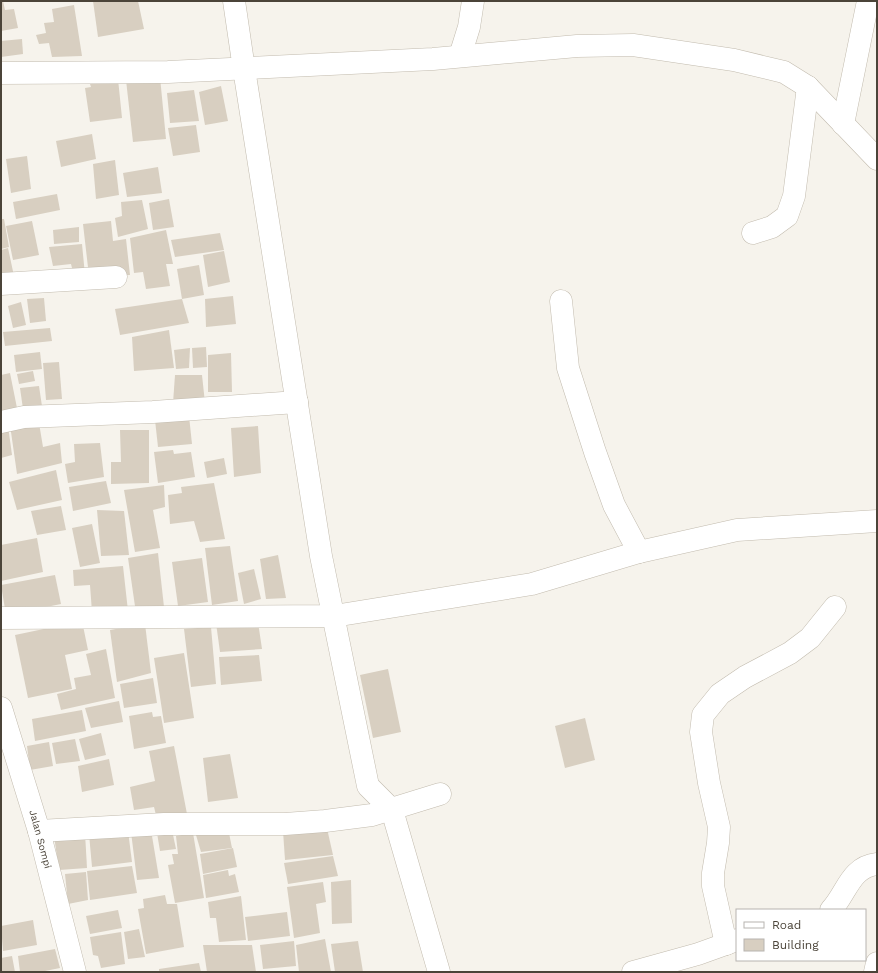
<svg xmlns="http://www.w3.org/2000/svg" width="878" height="973" font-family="'Work Sans',sans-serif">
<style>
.building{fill:#d8cfc1}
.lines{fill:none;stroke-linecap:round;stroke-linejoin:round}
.minor-casing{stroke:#c2bbae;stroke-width:23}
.minor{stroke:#fff;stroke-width:22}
.labels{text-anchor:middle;stroke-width:3;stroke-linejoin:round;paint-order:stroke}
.street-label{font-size:10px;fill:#4b4439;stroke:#fff}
</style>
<rect width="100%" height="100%" fill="#f6f3ec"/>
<!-- building -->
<g class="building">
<polygon points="1,1 3,1 5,10 14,9 18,28 1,31"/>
<polygon points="93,1 138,1 144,29 98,37"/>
<polygon points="74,5 82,56 52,57 49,43 39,44 36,35 46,33 44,23 54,22 52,9"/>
<polygon points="22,39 23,54 1,57 1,41"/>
<polygon points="160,77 166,139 133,142 126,80"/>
<polygon points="118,79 122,118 90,122 85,88 91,87 90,84"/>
<polygon points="221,86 228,121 205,125 199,92"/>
<polygon points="194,90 199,121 170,123 167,93"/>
<polygon points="196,125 200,152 173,156 168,128"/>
<polygon points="92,134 96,159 61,167 56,141"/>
<polygon points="27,156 31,189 11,193 6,159"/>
<polygon points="115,160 119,195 96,199 93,164"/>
<polygon points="158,167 162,193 127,197 123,173"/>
<polygon points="57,194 60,210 16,219 13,202"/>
<polygon points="169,199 174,227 153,230 149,203"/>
<polygon points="142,200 148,229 118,237 115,218 122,216 121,202"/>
<polygon points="1,219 4,219 9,247 1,249"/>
<polygon points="32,221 39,255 13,260 6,226"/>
<polygon points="111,221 113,241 126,239 130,275 89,276 83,224"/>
<polygon points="79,227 79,242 54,244 53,230"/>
<polygon points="166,230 173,264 166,264 170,286 146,289 143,272 134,273 130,238"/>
<polygon points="220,233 224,250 175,257 171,240"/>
<polygon points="82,244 85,275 74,276 71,264 53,266 49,247"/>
<polygon points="8,248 14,276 1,278 1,250"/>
<polygon points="224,251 230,282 208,287 203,255"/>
<polygon points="199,265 204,295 182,299 177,269"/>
<polygon points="233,296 236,324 206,327 205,299"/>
<polygon points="44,298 46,321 30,323 27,299"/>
<polygon points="182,299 189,323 120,335 115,309"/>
<polygon points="21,302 26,325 13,328 8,306"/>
<polygon points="50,328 52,341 5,346 3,332"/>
<polygon points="169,330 174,368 134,371 132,337"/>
<polygon points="206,347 207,367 193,368 192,348"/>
<polygon points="190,348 189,368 176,369 174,350"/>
<polygon points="40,352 42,369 16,372 14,355"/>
<polygon points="231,353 232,392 208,392 208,355"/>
<polygon points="59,362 62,399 46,400 43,363"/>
<polygon points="33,371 35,381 19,384 17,374"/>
<polygon points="10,373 18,413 1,416 1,375"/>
<polygon points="175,375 202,375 205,403 173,403"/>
<polygon points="39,386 43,413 24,416 20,388"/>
<polygon points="189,416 192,444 158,447 155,420"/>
<polygon points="39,423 43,447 60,443 62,463 17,474 10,425"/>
<polygon points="8,426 12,455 1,458 1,427"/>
<polygon points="258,426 261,473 234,477 231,428"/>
<polygon points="120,430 149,430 149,483 111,484 111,462 121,462"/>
<polygon points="100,443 104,477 68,483 65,464 75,462 74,444"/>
<polygon points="173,450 174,454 191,452 195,477 158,483 154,452"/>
<polygon points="224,458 227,474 207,478 204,462"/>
<polygon points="56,470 62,500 17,510 9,482"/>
<polygon points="106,481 111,503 73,511 69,487"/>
<polygon points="214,483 225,539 200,542 194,521 170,524 168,495 182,493 181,487"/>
<polygon points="164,485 165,507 153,510 160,548 135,552 124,490"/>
<polygon points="61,506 66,530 37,535 31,511"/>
<polygon points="97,510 124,511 129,555 101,556"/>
<polygon points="92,524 100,563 80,567 72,528"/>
<polygon points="37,538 43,572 1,581 1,545"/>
<polygon points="230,546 238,601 212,605 205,548"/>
<polygon points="158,553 164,607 136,613 128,558"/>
<polygon points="278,555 286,598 266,599 260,559"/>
<polygon points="202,558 208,602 178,606 172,562"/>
<polygon points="123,566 128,611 92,612 90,585 74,586 73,570"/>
<polygon points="254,569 261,599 244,604 238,573"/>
<polygon points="55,575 61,604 6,615 1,585"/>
<polygon points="82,621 88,650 65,655 72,689 28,698 15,635"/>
<polygon points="258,622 262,649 220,652 216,623"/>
<polygon points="145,624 151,673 117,682 110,630"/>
<polygon points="211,627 216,684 191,687 184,629"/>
<polygon points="106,649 115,698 61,710 57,694 76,689 74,678 91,675 86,654"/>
<polygon points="184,653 194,718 164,723 154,658"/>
<polygon points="259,655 262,681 221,685 219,657"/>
<polygon points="388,669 401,732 373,738 360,675"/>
<polygon points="153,678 157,703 124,708 120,684"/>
<polygon points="119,701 123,722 91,728 85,708"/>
<polygon points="82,710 86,731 35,741 32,719"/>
<polygon points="152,712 153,717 161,716 166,743 134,749 129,716"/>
<polygon points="585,718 595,760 565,768 555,726"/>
<polygon points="101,733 106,755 85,760 79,739"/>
<polygon points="75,739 80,761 56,764 52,743"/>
<polygon points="49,742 53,766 30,770 27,746"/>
<polygon points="174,746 187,814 157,819 154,807 134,810 130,787 155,781 149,751"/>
<polygon points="230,754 238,798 208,802 203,758"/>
<polygon points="109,759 114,785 82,792 78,766"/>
<polygon points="326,824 333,855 285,860 283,831"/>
<polygon points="151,830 159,878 137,880 131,832"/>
<polygon points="172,830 176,849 160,851 157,833"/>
<polygon points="128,831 132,862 92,867 89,834"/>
<polygon points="85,833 87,868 59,870 54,836"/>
<polygon points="193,833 204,898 175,903 168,865 174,864 172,854 178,854 176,836"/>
<polygon points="229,833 232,848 201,852 196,835"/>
<polygon points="233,848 237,867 203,874 200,854"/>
<polygon points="333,856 338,876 288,884 284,863"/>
<polygon points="132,866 137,893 90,900 87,871"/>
<polygon points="228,870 229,876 235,874 239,892 206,898 203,875"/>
<polygon points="86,872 88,900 68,904 65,874"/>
<polygon points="351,880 352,923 332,924 331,882"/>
<polygon points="323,882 326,902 316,904 320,933 294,938 287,887"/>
<polygon points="165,895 167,904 177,904 184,947 146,954 138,909 144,908 143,899"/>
<polygon points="241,896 246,940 219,942 216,918 210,918 208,902"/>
<polygon points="118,910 122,928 90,934 86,916"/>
<polygon points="287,912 290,936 248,941 245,917"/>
<polygon points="33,920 37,945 3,951 1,926"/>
<polygon points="139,929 145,957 128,959 124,932"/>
<polygon points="121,932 125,964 101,968 98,956 93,955 90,937"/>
<polygon points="325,939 331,972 299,972 296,945"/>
<polygon points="294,941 296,966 263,969 260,945"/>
<polygon points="358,941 363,972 335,972 331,944"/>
<polygon points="203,945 252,945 256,972 207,972"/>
<polygon points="55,949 60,968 40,972 20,972 18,956"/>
<polygon points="12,956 15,972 1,972 1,958"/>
<polygon points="199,963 201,972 159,972 159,969"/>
</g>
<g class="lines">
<!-- minor casing -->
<g class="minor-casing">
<g id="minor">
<polyline points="234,1 244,69 321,556 368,786 392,810 439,972"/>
<polyline points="460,56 469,27 473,1"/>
<polyline points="1,73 168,72 433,59 577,46 633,45 734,60 784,72 808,87 877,159"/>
<polyline points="843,124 868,1"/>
<polyline points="753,233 772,227 787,216 794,196 808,87"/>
<polyline points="1,284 116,277"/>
<polyline points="561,301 568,368 595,452 614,505 639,552"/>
<polyline points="1,422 24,417 153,412 297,402"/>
<polyline points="1,618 334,616 532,584 639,552 737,530 877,521"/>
<polyline points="1,708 39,831 75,972"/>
<polyline points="39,831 164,824 285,824 325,821 372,815 440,794"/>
<path d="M831 910C847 893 850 867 877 864"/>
<polyline points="726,944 713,886 713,873 718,843 719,827 709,783 701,732 703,715 720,694 745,677 790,653 810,638 835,607"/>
<polyline points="633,972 698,954 737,940"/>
<polyline points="875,972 877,963"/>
</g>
</g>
<!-- minor -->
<use href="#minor" class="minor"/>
</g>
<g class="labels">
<!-- street labels -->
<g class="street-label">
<text transform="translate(41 839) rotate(75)" y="4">Jalan Sompi</text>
</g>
</g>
<!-- border -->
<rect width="878" height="973" fill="none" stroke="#4b4439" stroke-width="4"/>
<!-- legend -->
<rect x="736" y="909" width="130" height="52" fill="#ffffff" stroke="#b7b4b0"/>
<rect x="744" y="922" width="20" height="6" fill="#ffffff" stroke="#b7b4b0"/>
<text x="772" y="929" font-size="12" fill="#4b4439">Road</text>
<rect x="744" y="939" width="20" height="12" fill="#d8cfc1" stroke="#b7b4b0"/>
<text x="772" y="949" font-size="12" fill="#4b4439">Building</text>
</svg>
